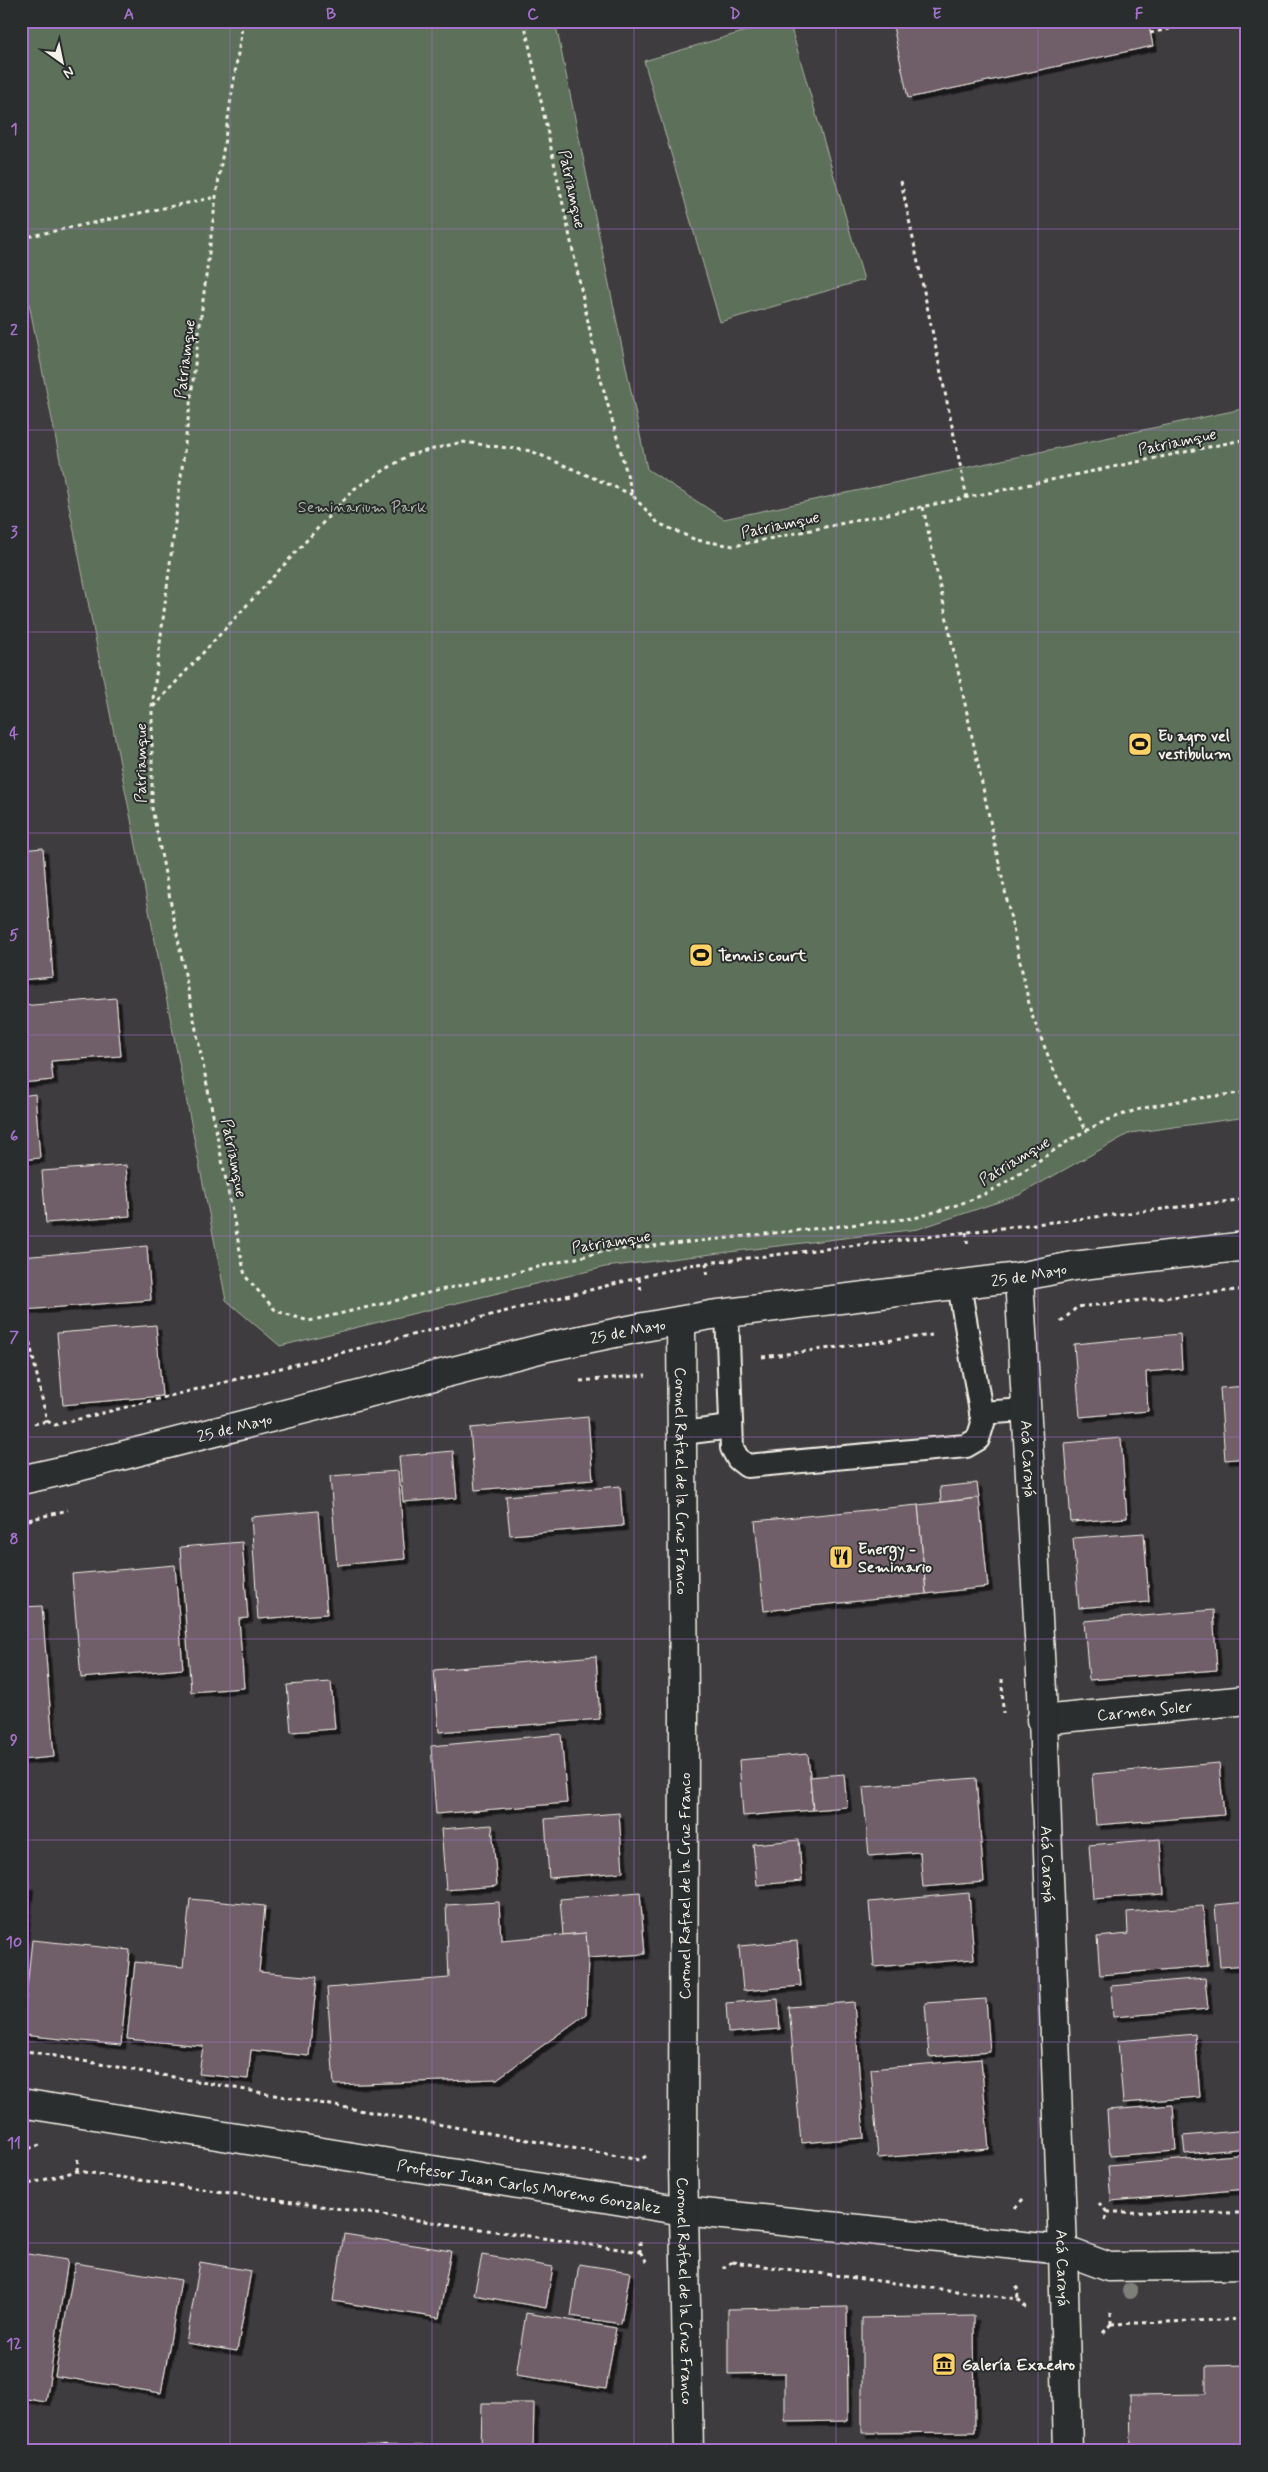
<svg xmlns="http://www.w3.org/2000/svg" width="1268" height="2472" font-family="Mynerve,sans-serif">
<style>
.green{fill:#5c705a;stroke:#a8b0a1}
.building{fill:#6f5e68;stroke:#f4f1e8;filter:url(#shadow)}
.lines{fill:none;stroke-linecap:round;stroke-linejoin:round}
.service-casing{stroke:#f4f1e8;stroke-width:26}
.minor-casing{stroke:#f4f1e8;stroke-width:31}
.tertiary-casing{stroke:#f4f1e8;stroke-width:31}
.secondary-casing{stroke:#f4f1e8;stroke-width:31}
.path{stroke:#f4f1e8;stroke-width:3;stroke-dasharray:4 4;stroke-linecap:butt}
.service{stroke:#2a2d2e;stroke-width:22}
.minor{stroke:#2a2d2e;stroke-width:28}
.tertiary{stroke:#2a2d2e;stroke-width:28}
.secondary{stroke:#2a2d2e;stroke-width:28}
.tree{fill:#7d8079}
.grid{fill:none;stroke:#a571cd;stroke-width:1;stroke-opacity:0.55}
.labels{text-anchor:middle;stroke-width:4;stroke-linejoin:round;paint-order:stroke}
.street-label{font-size:16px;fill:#f4f1e8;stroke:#2a2d2e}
.park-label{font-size:16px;fill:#b0b7a8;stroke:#2a2d2e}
.poi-label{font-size:16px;font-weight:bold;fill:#f4f1e8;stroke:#2a2d2e;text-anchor:start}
.neatline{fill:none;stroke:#a571cd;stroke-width:2}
.grid-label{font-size:16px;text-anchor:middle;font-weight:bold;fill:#a571cd}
</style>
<defs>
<filter id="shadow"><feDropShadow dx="4.5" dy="4.5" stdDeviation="0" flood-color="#0009"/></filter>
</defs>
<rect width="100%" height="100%" fill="#3f3c3f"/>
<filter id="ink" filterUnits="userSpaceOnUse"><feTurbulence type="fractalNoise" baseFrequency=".02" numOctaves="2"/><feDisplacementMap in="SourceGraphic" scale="10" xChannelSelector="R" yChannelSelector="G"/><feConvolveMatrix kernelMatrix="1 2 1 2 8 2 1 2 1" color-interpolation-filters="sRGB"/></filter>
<g filter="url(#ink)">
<!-- green -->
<g class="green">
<polygon points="21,21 555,21 647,469 724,519 1247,408 1247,1117 1130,1133 1019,1195 918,1229 605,1267 280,1346 226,1300 26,288 21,289"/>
<polygon points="780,21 789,21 864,280 720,322 644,61"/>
</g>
<!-- building -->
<g class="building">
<polygon points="892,21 1148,21 1153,46 908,98"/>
<polygon points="43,848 53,977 21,980 21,850"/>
<polygon points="116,998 121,1056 51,1061 53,1080 21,1083 21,1006"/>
<polygon points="35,1094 40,1158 21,1160 21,1096"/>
<polygon points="126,1165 130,1216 46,1223 42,1171"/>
<polygon points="147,1246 151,1300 24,1310 21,1257"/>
<polygon points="156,1325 162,1396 63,1405 57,1333"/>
<polygon points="1180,1334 1182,1369 1146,1372 1148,1411 1080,1417 1074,1344"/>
<polygon points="1247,1386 1247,1458 1225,1460 1220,1388"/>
<polygon points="588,1417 593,1480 475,1490 470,1428"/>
<polygon points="1121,1438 1127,1518 1071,1522 1065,1443"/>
<polygon points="453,1451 457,1498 403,1502 399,1456"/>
<polygon points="398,1471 405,1559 337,1565 330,1476"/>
<polygon points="977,1483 979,1498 941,1502 940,1487"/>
<polygon points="620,1486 623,1526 510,1535 506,1496"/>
<polygon points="979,1498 988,1587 926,1594 918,1505"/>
<polygon points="918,1505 926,1594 764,1611 755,1521"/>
<polygon points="318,1511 327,1614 258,1619 251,1517"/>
<polygon points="1144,1533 1149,1602 1079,1608 1073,1538"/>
<polygon points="242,1542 248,1618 239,1619 244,1688 191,1692 180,1547"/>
<polygon points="175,1565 183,1669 81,1678 72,1574"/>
<polygon points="42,1606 54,1757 21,1760 21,1607"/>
<polygon points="1213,1610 1217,1670 1089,1680 1084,1621"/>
<polygon points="596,1656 600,1719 439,1732 434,1670"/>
<polygon points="331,1682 335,1729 291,1732 287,1685"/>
<polygon points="561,1734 567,1803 436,1814 431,1746"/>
<polygon points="808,1754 813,1810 743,1816 739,1760"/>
<polygon points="1219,1763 1224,1815 1096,1825 1092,1774"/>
<polygon points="844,1774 847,1807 813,1810 810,1777"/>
<polygon points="976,1778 984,1882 923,1887 920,1852 869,1856 863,1787"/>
<polygon points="619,1813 623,1872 549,1878 545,1819"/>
<polygon points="492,1825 497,1886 446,1890 441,1829"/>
<polygon points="1160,1839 1164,1894 1093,1899 1089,1845"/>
<polygon points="799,1840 802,1881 757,1885 753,1844"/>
<polygon points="21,1884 29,1885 21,1968"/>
<polygon points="640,1892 645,1954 588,1958 586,1933 563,1935 560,1899"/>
<polygon points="969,1893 974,1959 874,1967 869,1902"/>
<polygon points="190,1899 265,1906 259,1972 317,1977 309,2056 251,2050 248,2079 199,2074 203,2046 127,2039 135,1962 183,1967"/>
<polygon points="499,1902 501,1940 586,1933 588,1958 586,2014 497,2079 334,2085 327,1988 449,1978 446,1905"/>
<polygon points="1247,1902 1247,1965 1220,1967 1215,1905"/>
<polygon points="1203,1906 1208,1966 1100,1975 1097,1937 1128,1934 1127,1912"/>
<polygon points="32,1940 130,1950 121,2045 22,2035"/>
<polygon points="797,1941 801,1986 743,1991 739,1946"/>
<polygon points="1205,1978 1208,2009 1113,2017 1111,1986"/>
<polygon points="778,1999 780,2029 728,2033 726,2003"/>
<polygon points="986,1999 990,2052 929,2057 925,2003"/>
<polygon points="854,2002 864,2138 801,2143 789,2007"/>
<polygon points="1195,2034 1200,2097 1123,2103 1118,2041"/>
<polygon points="981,2059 989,2149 878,2158 871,2069"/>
<polygon points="1173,2105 1176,2151 1110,2156 1107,2110"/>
<polygon points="1247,2130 1247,2148 1185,2154 1183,2136"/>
<polygon points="1247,2154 1247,2189 1111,2201 1108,2166"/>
<polygon points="344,2234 451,2251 439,2318 333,2301"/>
<polygon points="21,2253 68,2260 46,2402 21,2398"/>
<polygon points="482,2255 553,2267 546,2308 474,2295"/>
<polygon points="200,2262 251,2271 237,2351 186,2343"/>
<polygon points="75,2263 181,2280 161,2393 55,2376"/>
<polygon points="579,2264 630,2272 621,2324 571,2316"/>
<polygon points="847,2307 848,2421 785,2422 785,2373 728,2374 728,2309"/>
<polygon points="526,2313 616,2328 606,2389 516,2375"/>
<polygon points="974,2316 975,2432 862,2433 862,2318"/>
<polygon points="1247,2365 1247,2451 1131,2451 1130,2395 1206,2394 1206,2366"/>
<polygon points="482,2403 534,2403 533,2451 481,2451"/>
<polygon points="334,2445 455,2446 455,2451 334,2451"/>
<polygon points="784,2448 784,2451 738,2451 738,2449"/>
</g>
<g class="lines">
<!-- service casing -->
<g class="service-casing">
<g id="service">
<polyline points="727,1313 732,1448 738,1459 747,1466 966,1446 978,1439 983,1423 959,1285"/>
<polyline points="981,1413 1025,1410"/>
<polyline points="683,1433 731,1427"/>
</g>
</g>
<!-- minor casing -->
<g class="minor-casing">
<g id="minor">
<path id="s1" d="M1041 1720 1247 1700"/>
<path id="s2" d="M21 2103 684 2211 1063 2250 1109 2267 1247 2265"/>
</g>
</g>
<!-- tertiary casing -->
<g class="tertiary-casing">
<g id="tertiary">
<path id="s3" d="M1019 1277 1042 1691 1063 2250 1068 2451"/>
<path id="s4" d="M681 1321 684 1706 683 2164 689 2451"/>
</g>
</g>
<!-- secondary casing -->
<g class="secondary-casing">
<g id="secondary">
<path id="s5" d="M21 1480 66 1470 547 1347 644 1327 711 1315 1019 1277 1073 1266 1247 1246"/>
</g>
</g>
<!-- path -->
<g class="path">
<path d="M243 21 216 197 152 707V808L245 1276 276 1311 309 1321 606 1251 915 1218C944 1209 975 1201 1001 1185 1039 1163 1074 1132 1116 1117 1157 1101 1203 1098 1247 1092"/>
<polyline points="524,21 598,369 633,496 658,523 696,540 734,546 1247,439"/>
<polyline points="1150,33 1208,21"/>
<polyline points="901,181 967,498"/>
<polyline points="21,238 216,197"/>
<polyline points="923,507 1031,1013 1055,1073 1086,1130"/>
<polyline points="153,707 354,489 409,455 462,442 531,451 633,495"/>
<polyline points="966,1232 968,1247"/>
<polyline points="706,1263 708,1278"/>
<polyline points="639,1278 641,1291"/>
<polyline points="21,1303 47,1421"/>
<polyline points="1061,1322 1077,1307 1247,1289"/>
<polyline points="762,1357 932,1335"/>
<polyline points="580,1381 646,1375"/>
<polyline points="47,1421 55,1425 689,1265 1247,1199"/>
<polyline points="34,1424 47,1421"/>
<polyline points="21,1522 68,1510"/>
<polyline points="1002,1679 1003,1713"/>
<polyline points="21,2050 640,2160 646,2156"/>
<polyline points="21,2151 40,2145"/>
<polyline points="77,2171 78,2155"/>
<polyline points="21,2186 77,2171 640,2252"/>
<polyline points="1099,2203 1107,2212"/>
<polyline points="1015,2208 1024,2198"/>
<polyline points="1107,2212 1247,2213"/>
<polyline points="1105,2220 1107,2212"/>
<polyline points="640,2241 640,2252"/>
<polyline points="640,2252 647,2262"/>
<polyline points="732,2262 1018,2299"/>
<polyline points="724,2269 724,2267 732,2262"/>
<polyline points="1017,2286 1018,2299"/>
<polyline points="1018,2299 1027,2308"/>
<polyline points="1111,2324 1247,2319"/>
<polyline points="1111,2324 1111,2312"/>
<polyline points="1103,2333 1111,2324"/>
</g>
<!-- service -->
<use href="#service" class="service"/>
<!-- minor -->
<use href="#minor" class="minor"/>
<!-- tertiary -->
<use href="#tertiary" class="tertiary"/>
<!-- secondary -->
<use href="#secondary" class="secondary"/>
</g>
<!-- trees -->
<circle class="tree" cx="1130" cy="2291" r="8"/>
</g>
<!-- grid -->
<path class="grid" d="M230 21V2451M432 21V2451M634 21V2451M836 21V2451M1038 21V2451M21 229H1247M21 430H1247M21 632H1247M21 833H1247M21 1035H1247M21 1236H1247M21 1437H1247M21 1639H1247M21 1840H1247M21 2042H1247M21 2243H1247"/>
<!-- icons -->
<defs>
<g id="stadium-square" transform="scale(1.25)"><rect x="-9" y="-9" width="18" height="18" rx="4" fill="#ffd166" stroke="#2a2d2e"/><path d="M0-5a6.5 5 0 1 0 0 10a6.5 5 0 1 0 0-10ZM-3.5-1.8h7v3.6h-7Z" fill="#111"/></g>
<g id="restaurant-square" transform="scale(1.25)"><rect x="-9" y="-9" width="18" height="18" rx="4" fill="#ffd166" stroke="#2a2d2e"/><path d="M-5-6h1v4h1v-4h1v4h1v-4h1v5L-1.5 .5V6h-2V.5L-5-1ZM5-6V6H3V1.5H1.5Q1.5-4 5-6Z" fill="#111"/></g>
<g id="museum-square" transform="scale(1.25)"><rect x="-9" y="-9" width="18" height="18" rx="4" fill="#ffd166" stroke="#2a2d2e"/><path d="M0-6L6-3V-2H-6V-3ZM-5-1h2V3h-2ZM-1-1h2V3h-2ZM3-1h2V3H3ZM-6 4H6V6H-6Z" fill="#111"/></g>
</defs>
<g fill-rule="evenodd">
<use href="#stadium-square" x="1140" y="744"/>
<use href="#stadium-square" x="701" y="955"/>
<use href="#restaurant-square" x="841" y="1557"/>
<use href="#museum-square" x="944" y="2364"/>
</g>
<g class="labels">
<!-- street labels -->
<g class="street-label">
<text transform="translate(573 189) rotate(78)" y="6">Patriamque</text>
<text transform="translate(184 359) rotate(-83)" y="6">Patriamque</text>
<text transform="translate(1177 441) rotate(-12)" y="6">Patriamque</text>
<text transform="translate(780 524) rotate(-12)" y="6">Patriamque</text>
<text transform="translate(140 763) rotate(-90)" y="6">Patriamque</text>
<text transform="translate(235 1158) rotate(79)" y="6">Patriamque</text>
<text transform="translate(1014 1160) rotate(-31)" y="6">Patriamque</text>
<text transform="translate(611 1241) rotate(-9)" y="6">Patriamque</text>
<text dy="6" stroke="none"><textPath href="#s5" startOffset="1030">25 de Mayo</textPath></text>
<text dy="6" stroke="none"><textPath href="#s5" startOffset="625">25 de Mayo</textPath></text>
<text dy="6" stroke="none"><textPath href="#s5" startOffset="220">25 de Mayo</textPath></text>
<text dy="6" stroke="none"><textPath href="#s3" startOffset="182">Acá Carayá</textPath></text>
<text dy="6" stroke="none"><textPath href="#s4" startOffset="160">Coronel Rafael de la Cruz Franco</textPath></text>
<text dy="6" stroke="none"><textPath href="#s1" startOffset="104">Carmen Soler</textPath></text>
<text dy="6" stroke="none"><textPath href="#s3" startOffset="588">Acá Carayá</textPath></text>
<text transform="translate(684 1886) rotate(-90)" y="6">Coronel Rafael de la Cruz Franco</text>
<text dy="6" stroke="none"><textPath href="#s2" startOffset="515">Profesor Juan Carlos Moreno Gonzalez</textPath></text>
<text dy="6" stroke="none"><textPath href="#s3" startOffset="992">Acá Carayá</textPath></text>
<text dy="6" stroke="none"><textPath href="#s4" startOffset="970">Coronel Rafael de la Cruz Franco</textPath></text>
</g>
<!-- park labels -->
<g class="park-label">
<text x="362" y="512">Seminarium Park</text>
</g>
<!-- poi labels -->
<g class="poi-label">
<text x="1158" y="741">Eu agro vel<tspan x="1158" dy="18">vestibulum</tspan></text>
<text x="718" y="961">Tennis court</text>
<text x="858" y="1554">Energy -<tspan x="858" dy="18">Seminario</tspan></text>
<text x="962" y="2370">Galería Exaedro</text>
</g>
</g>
<!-- margin -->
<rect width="1268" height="2472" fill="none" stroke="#2a2d2e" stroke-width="55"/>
<!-- north arrow -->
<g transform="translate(62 62) rotate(147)" stroke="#2a2d2e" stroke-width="4" paint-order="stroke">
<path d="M0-4L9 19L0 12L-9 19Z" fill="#f4f1e8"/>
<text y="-8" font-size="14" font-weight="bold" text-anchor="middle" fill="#f4f1e8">N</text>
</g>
<rect x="28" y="28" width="1212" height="2416" class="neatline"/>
<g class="grid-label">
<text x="129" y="19">A</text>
<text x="331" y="19">B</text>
<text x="533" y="19">C</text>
<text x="735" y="19">D</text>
<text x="937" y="19">E</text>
<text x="1139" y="19">F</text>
<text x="14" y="134">1</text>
<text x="14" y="335">2</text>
<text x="14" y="537">3</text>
<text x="14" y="738">4</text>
<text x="14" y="940">5</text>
<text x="14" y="1141">6</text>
<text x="14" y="1342">7</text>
<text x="14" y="1544">8</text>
<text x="14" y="1745">9</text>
<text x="14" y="1947">10</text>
<text x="14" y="2148">11</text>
<text x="14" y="2349">12</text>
</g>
</svg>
